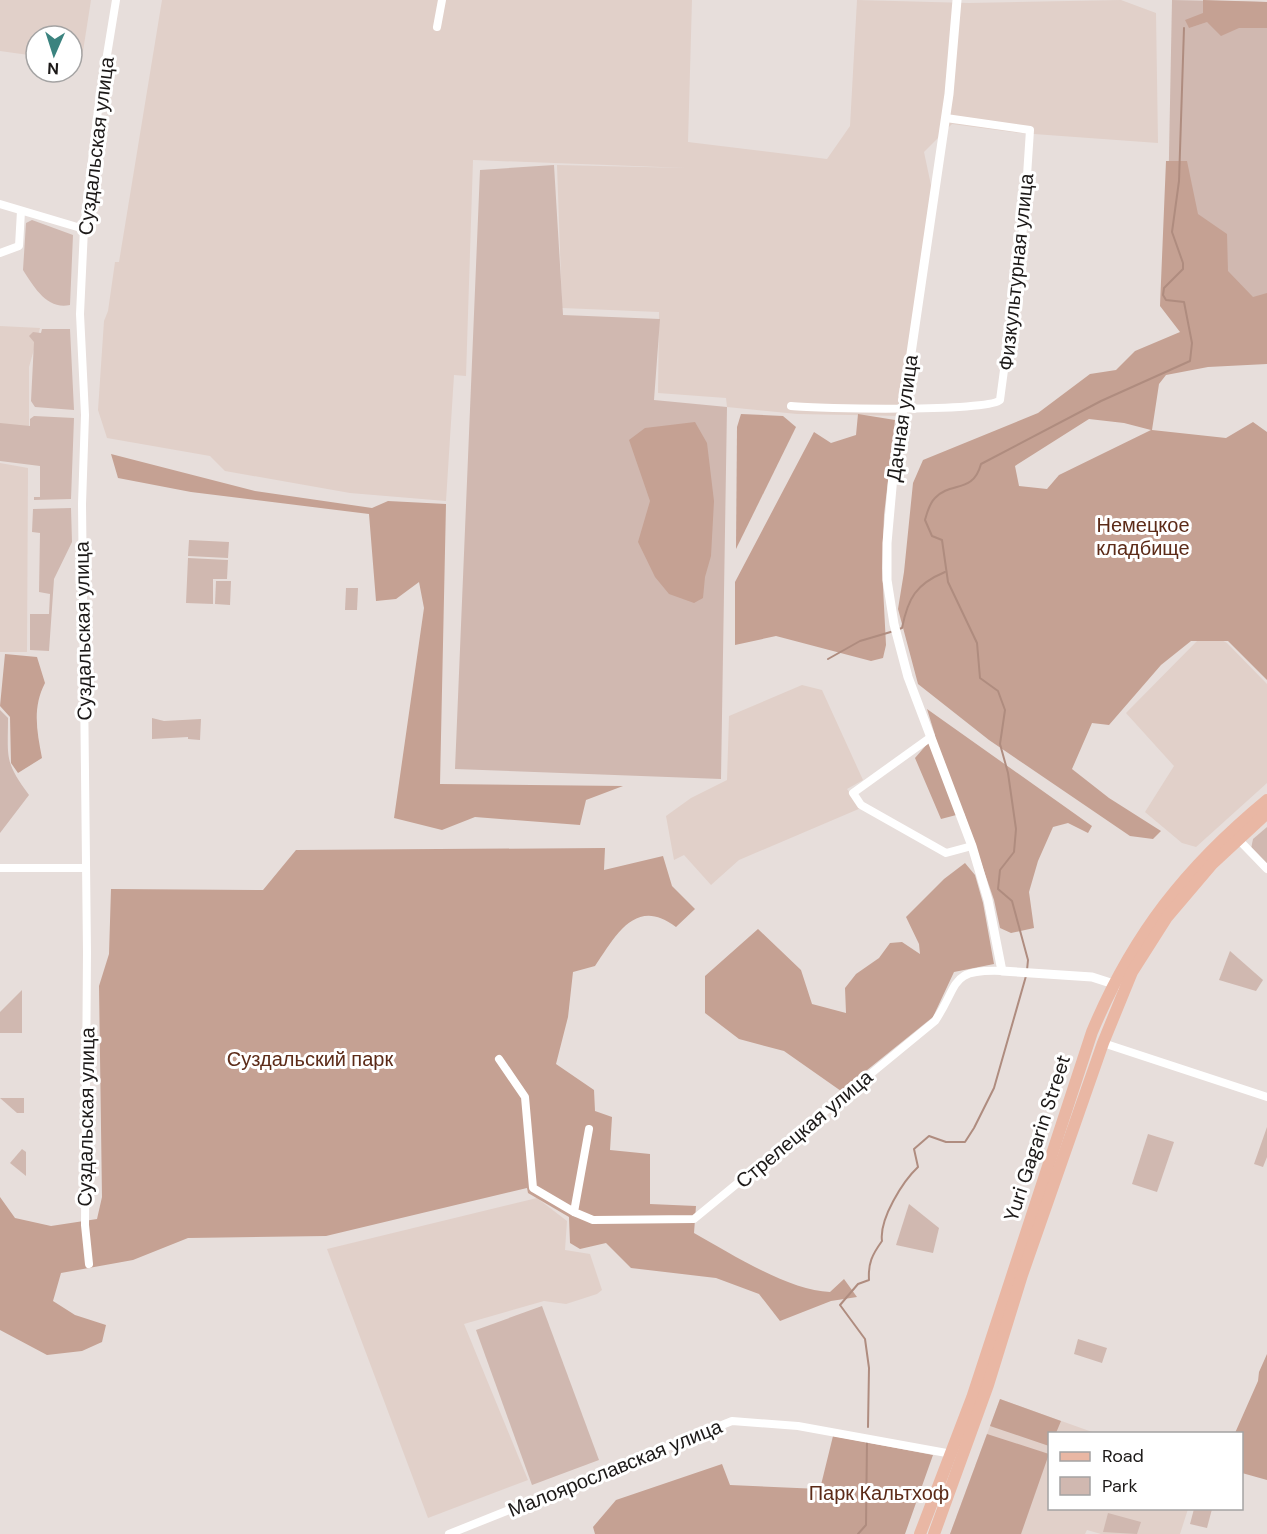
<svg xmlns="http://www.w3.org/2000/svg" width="1267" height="1534" font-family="'DM Sans',sans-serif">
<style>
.built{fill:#e1d0c9}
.green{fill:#d0b8b0}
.forest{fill:#c5a193;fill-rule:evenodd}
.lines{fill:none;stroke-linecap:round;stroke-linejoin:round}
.stream{stroke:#af8c7f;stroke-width:2}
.minor{stroke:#fff;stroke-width:8}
.tertiary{stroke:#fff;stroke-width:9}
.primary{stroke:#e9b7a4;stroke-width:12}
.labels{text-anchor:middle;stroke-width:6;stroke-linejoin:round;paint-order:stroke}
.street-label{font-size:20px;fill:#1c1918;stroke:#fff}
.park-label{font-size:20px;fill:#5c2b18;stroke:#fff}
</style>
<rect width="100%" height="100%" fill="#e7dedb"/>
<!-- built -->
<g class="built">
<polygon points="0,0 91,0 81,64 72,62 72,36 36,36 36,56 0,51"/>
<polygon points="162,0 692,0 688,142 827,159 850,126 857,0 969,3 1121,0 1156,13 1158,143 1020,133 952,124 924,152 932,190 902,416 797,414 727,407 726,398 658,393 659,312 562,308 557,165 687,168 473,160 466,376 454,375 446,501 350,493 225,471 210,456 107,438 98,410 104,321 108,311 115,262 119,262"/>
<polygon points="0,326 40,328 29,367 29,431 0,426"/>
<polygon points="0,463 28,468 27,652 0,652"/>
<polygon points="1201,637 1218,638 1227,643 1267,684 1267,783 1196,847 1182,843 1145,812 1174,766 1126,713"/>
<polygon points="802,685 822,690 863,780 847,789 861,808 739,860 711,885 684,855 674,860 666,816 691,798 727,780 729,716"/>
<polygon points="537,1198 567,1221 565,1250 590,1254 602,1290 597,1294 566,1304 544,1301 464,1324 528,1480 428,1518 327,1249"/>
<polygon points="1000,1399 1095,1433 1050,1434 1050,1508 1188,1509 1180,1534 1101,1534 1087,1530 1085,1534 950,1534"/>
</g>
<!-- green -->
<g class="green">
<polygon points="1172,0 1267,2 1267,311 1166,310"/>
<polygon points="554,165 563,315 660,319 654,400 727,407 721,779 455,769 480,170"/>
<path d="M32 220 73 235 70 305C47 310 34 287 23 270L26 223Z"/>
<polygon points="42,329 70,329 74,410 35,407 31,401 34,342 29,336 33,332 41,333"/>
<polygon points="34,416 74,418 71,499 34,500 34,497 40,497 40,466 0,461 0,423 30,426 30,419"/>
<polygon points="71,508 72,542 54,579 49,651 30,650 30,614 49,614 50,594 39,592 40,533 32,532 33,509"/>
<polygon points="189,540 229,542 228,558 188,556"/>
<polygon points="188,558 228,560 227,579 213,579 213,604 186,603"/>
<polygon points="216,581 231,581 230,605 215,604"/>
<polygon points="346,588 358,588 357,610 345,610"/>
<path d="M0 710 8 718C8 758 4 761 29 795L0 833Z"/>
<polygon points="152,718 164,721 201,719 200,740 188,739 188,737 152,739"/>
<polygon points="1267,827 1267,871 1251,849 1253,839"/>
<polygon points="1230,951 1263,980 1256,991 1219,980"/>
<polygon points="22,990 22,1033 0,1033 0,1012"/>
<polygon points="0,1098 24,1098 24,1113 17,1113"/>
<polygon points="1267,1127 1267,1157 1263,1167 1254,1164"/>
<polygon points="1148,1134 1174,1142 1157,1192 1132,1184"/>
<polygon points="22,1149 26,1152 26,1176 10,1163"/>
<polygon points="909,1204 939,1228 933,1253 896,1245"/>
<polygon points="542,1306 599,1460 532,1485 476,1330"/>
<polygon points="1078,1339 1107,1348 1102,1363 1074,1354"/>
<polygon points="1194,1509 1212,1509 1207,1528 1190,1524"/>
<polygon points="1108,1513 1141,1522 1137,1534 1103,1532"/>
</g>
<!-- forest -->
<g class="forest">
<polygon points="1203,0 1267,2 1267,28 1239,28 1221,36 1207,22 1189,28 1185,20 1203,13"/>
<path d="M1166 161H1187L1198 214 1227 234 1228 271 1253 297 1267 293V364L1208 367 1166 375 1159 384 1152 430 1226 438 1253 422 1267 432V680L1228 641H1191L1161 665 1109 725 1092 723 1072 769 1109 798 1161 831 1153 839 1130 836 989 740 918 684 898 609 904 572 882 568 886 645 883 658 871 661 776 636 735 645V582L814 432 831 443 856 435 858 414 895 420 884 515 882 568 904 572 913 483 923 460 1038 413 1090 374 1116 370 1135 351 1180 332 1160 306ZM1089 419 1124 423 1151 430 1059 475 1047 489 1019 486 1015 466Z"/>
<polygon points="741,414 783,416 796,427 736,549 737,427"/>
<polygon points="695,422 707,443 714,501 711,556 705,577 703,598 694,603 669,594 655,577 638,542 650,501 629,440 645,428"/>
<polygon points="111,454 255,491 372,508 388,501 446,504 440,784 623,786 586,800 580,825 475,817 442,830 394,818 424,608 419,582 396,599 376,601 369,514 191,492 118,478"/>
<path d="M5 654 37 657 45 683C32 708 37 732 42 758L18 773 11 763 10 717 0 706Z"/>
<polygon points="927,709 1092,826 1088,833 1068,823 1053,827 1038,861 1029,892 1034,928 1011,933 1000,928 994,900 983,903 994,964 954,972 933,1017 841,1091 784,1051 739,1039 705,1013 705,976 758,929 801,970 812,1004 846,1013 845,988 856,974 879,958 890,943 902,942 920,954 919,944 906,917 944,879 965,863 975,875 983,903 994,900 964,813 941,819 915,758 935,735"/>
<path d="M605 848 604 870 663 856 672 886 695 909 676 927C636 896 616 935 595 966L573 972 568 1017 556 1064 594 1090 595 1111 612 1117 610 1150 650 1154V1204L696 1206 694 1233C730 1253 789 1291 830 1292L844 1279 857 1297 831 1301 780 1321 759 1294 716 1278 631 1268 606 1243 580 1249 570 1243 569 1217 528 1193 527 1188 326 1236 188 1238 133 1260 61 1273 53 1301 75 1315 106 1325 102 1342 82 1351 47 1355 0 1330V1197L15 1218 51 1226 97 1219 102 1197 99 986 109 954 111 889 263 890 296 850Z"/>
<polygon points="1267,1354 1267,1480 1242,1473 1242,1434 1235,1433 1258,1381 1259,1372"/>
<polygon points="1000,1399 1061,1421 1056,1433 1050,1434 1049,1446 990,1426"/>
<polygon points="987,1434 1049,1454 1021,1534 950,1534"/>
<polygon points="833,1436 933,1455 905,1534 595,1534 593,1527 616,1500 722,1464 730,1485 820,1489"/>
</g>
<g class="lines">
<!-- stream -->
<g class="stream">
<path d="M899 629 902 628C908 598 916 584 945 572"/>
<polyline points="828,659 860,641 894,631"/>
<path d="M1027 970 1028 960 1012 901 998 889 1000 870 1014 852 1016 829 1008 773 1000 744 1005 710 998 691 980 678 977 643 948 582 942 540 932 536 925 520C927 513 929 504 935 498 951 481 973 494 981 464L1101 401 1190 361 1192 343 1184 302 1166 300 1163 295 1164 288 1183 269V263L1172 232 1179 181 1184 28"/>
<path d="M868 1427 869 1368 865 1339 840 1305 858 1284 869 1280C868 1263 872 1255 882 1241 879 1219 903 1181 918 1167L914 1149 929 1136 946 1142H965L974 1128 994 1088 1026 976"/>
<polyline points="858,1534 866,1525 867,1441"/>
</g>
<!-- minor -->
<g class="minor">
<polyline points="437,27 442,0"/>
<polyline points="0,204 84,229"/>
<polyline points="0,253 19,246 21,211"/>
<path d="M791 406C818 409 989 412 1000 400L1024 221 1030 130 946 118"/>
<polyline points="931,737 853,793 861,805 946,853 972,846"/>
<polyline points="1237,838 1267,869"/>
<polyline points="0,868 86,868"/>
<polyline points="1103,1043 1267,1097"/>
<polyline points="499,1059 525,1097 533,1188 574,1212"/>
<path d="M589 1129 574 1212 593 1220 694 1219 935 1021C960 984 948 969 1002 971"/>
<polyline points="89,1264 85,1225 87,952 82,504 85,415 80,314 84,229 98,110 116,0"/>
<polyline points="449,1534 732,1421 798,1426 952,1454"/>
</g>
<!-- tertiary -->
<polyline class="tertiary" points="957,0 949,94 893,476 887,543 887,580 894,624 908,677 972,846 988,900 1002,971 1092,977 1120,986"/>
<!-- primary -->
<g class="primary">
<path d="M920 1534 972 1398 1092 1032C1133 934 1186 867 1267 800"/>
<polyline points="934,1534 988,1385 1022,1275 1103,1043 1132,972 1167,917 1212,864 1267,813"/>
</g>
</g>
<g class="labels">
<!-- street labels -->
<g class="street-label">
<text transform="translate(96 146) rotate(-83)" y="7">Суздальская улица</text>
<text transform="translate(1016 272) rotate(-84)" y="7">Физкультурная улица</text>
<text transform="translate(902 418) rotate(-82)" y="7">Дачная улица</text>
<text transform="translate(83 631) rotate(-91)" y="7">Суздальская улица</text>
<text transform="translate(86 1117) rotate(-89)" y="7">Суздальская улица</text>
<text transform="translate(804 1129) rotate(-40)" y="7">Стрелецкая улица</text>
<text transform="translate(1037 1138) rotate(-72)" y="7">Yuri Gagarin Street</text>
<text transform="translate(615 1468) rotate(-22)" y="7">Малоярославская улица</text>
</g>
<!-- park labels -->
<g class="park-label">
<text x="1143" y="532">Немецкое<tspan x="1143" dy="23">кладбище</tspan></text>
<text x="310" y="1066">Суздальский парк</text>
<text x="879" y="1500">Парк Кальтхоф</text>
</g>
</g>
<!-- legend -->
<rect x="1048" y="1432" width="195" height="78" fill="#ffffff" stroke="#a4a3a3" stroke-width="1.5"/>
<rect x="1060" y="1452" width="30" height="9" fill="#e9b7a4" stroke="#a4a3a3" stroke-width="1.5"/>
<text x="1102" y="1462" font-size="18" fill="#1c1918">Road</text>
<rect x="1060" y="1477" width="30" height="18" fill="#d0b8b0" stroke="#a4a3a3" stroke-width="1.5"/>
<text x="1102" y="1492" font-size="18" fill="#1c1918">Park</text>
<!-- north arrow -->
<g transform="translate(54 54) rotate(183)"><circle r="28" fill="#ffffff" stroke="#a4a3a3" stroke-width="1.5"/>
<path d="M0-4.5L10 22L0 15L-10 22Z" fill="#3b837f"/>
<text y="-9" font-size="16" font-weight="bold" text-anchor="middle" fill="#1c1918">N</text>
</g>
</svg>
